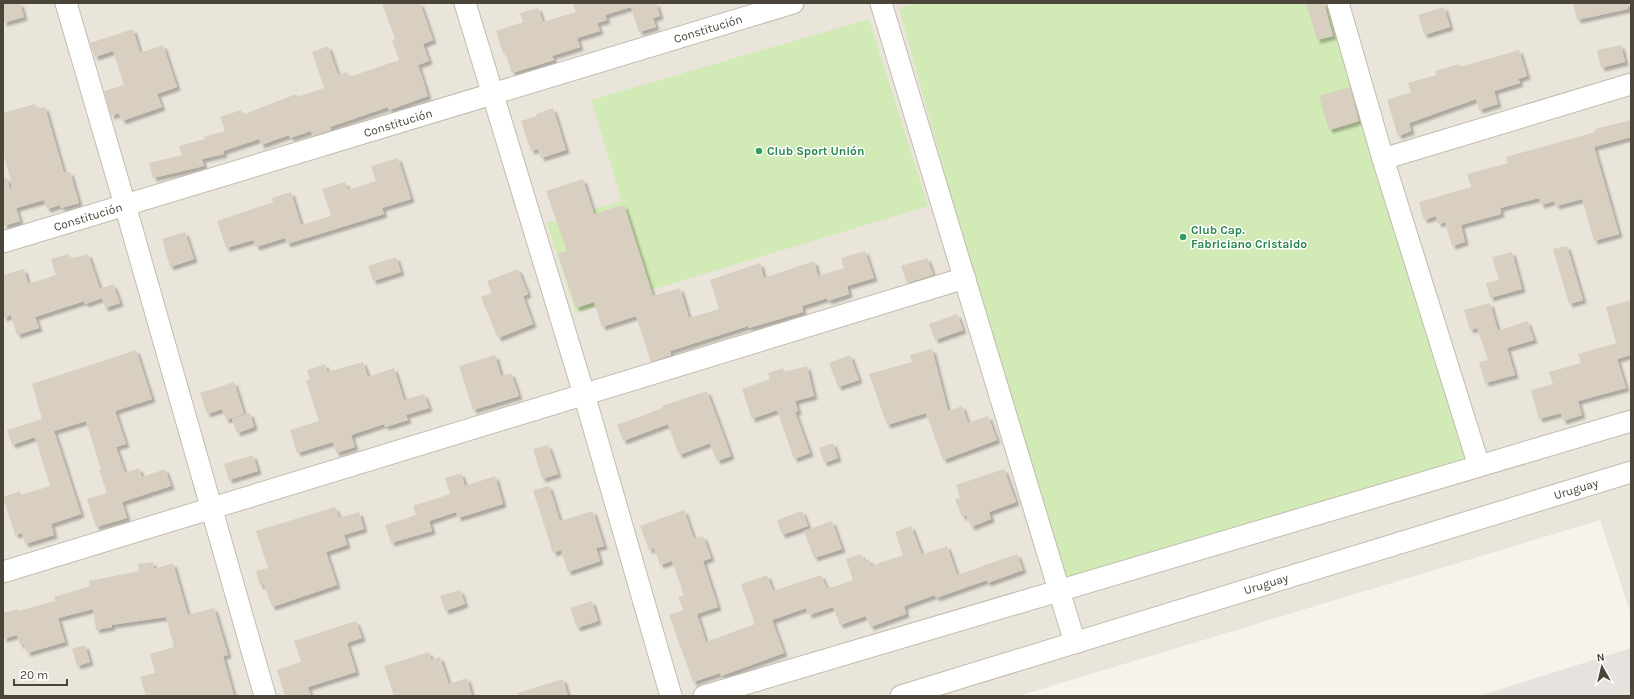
<svg xmlns="http://www.w3.org/2000/svg" width="1634" height="699" font-family="Karla,sans-serif">
<style>
.residential{fill:#eae5da}
.industrial{fill:#e6e2dd}
.green{fill:#d2eab5}
.building{fill:#d8cfc1;filter:url(#shadow)}
.lines{fill:none;stroke-linecap:round;stroke-linejoin:round}
.street-casing{stroke:#c2bbae;stroke-width:23}
.street{stroke:#fff;stroke-width:21}
.leisure-dot{fill:#2e9e5b;stroke:#fff;stroke-width:1.5}
.labels{text-anchor:middle;stroke-width:3;stroke-linejoin:round;paint-order:stroke}
.street-label{font-size:12px;fill:#4b4439;stroke:#fff}
.leisure-label{font-size:12px;font-weight:bold;fill:#27864d;stroke:#fff;text-anchor:start}
</style>
<defs>
<filter id="shadow"><feDropShadow dx="3.5" dy="3.5" stdDeviation="1" flood-color="#0004"/></filter>
</defs>
<rect width="100%" height="100%" fill="#f6f3ec"/>
<!-- residential -->
<polygon class="residential" points="3,3 1631,3 1631,615 1600,520 1018,696 3,696"/>
<!-- industrial -->
<polygon class="industrial" points="1631,648 1631,696 1479,696"/>
<!-- green -->
<g class="green">
<polygon points="915,3 1327,3 1479,466 1060,591 899,8"/>
<polygon points="869,19 928,206 576,313 547,223 622,201 591,100"/>
</g>
<!-- building -->
<g class="building">
<polygon points="3,3 20,3 24,17 3,23"/>
<polygon points="382,3 420,3 433,40 423,44 429,61 418,65 428,96 389,110 388,107 330,127 331,130 313,136 311,131 290,138 289,135 261,145 259,139 223,151 224,154 202,159 204,166 153,178 149,163 182,155 179,146 205,139 204,137 225,131 220,117 241,110 242,115 296,94 297,97 324,88 312,52 328,46 338,75 347,72 349,77 399,60 392,40 395,39"/>
<polygon points="573,3 656,3 660,16 653,18 656,27 639,32 631,7 605,15 607,20 597,23 600,31 577,38 580,47 552,56 554,60 512,73 505,52 503,53 496,31 523,22 520,13 538,8 543,22 576,12"/>
<polygon points="1306,3 1324,3 1333,36 1317,40"/>
<polygon points="1573,3 1628,3 1628,9 1577,20"/>
<polygon points="1444,7 1450,27 1424,35 1418,15"/>
<polygon points="133,29 140,53 163,45 177,87 157,94 162,107 122,121 119,113 111,116 104,91 124,85 113,51 95,57 90,43"/>
<polygon points="1621,45 1625,62 1601,68 1597,50"/>
<polygon points="1519,50 1527,76 1518,79 1520,83 1494,91 1498,104 1479,110 1476,99 1409,123 1411,131 1398,136 1387,100 1411,92 1408,83 1436,75 1435,71 1459,64 1460,67"/>
<polygon points="1350,87 1359,121 1329,130 1319,96"/>
<polygon points="35,104 36,109 45,107 64,173 70,172 79,203 61,208 60,205 47,209 44,200 16,208 20,221 3,226 3,178 7,178 10,189 13,188 3,153 3,113"/>
<polygon points="553,108 566,150 541,158 538,149 531,151 521,121 537,116 536,114"/>
<polygon points="1631,120 1631,137 1594,147 1619,234 1594,241 1582,199 1556,206 1554,201 1541,205 1539,198 1500,208 1501,214 1461,225 1465,242 1452,246 1445,222 1438,224 1436,216 1424,220 1419,202 1471,187 1467,174 1508,163 1506,157 1595,132 1595,129"/>
<polygon points="398,158 411,199 382,208 384,214 287,244 285,238 256,247 253,240 226,248 217,221 273,202 272,198 291,192 301,225 331,216 322,189 345,182 348,190 376,181 371,166"/>
<polygon points="583,179 594,214 624,205 653,296 680,288 689,318 719,309 710,280 760,263 764,278 814,261 818,276 844,268 841,258 865,251 874,278 847,286 849,294 828,301 827,298 802,306 803,312 749,328 748,326 670,351 671,355 651,362 636,316 602,327 594,302 576,308 558,254 567,251 546,191"/>
<polygon points="185,232 194,259 170,267 162,239"/>
<polygon points="1567,246 1583,300 1569,304 1553,249"/>
<polygon points="1512,252 1522,289 1490,298 1486,283 1499,280 1492,257"/>
<polygon points="69,254 70,259 88,254 100,289 113,284 120,303 105,308 102,298 85,304 84,301 35,317 39,328 17,335 11,315 3,318 3,275 24,269 28,284 56,275 51,259"/>
<polygon points="396,257 401,272 373,281 368,266"/>
<polygon points="927,258 933,275 907,283 901,266"/>
<polygon points="518,269 528,294 523,296 533,324 498,338 481,297 492,293 487,281"/>
<polygon points="1631,300 1631,355 1617,359 1626,388 1578,401 1582,415 1563,421 1561,413 1539,419 1531,390 1553,384 1549,372 1581,363 1578,354 1616,343 1606,307"/>
<polygon points="1490,303 1498,331 1527,321 1534,340 1507,348 1515,375 1485,383 1479,362 1488,360 1477,328 1470,330 1464,310"/>
<polygon points="957,314 963,330 935,340 929,324"/>
<polygon points="932,349 948,411 962,406 968,423 988,416 997,440 943,460 926,413 887,425 869,374 912,362 910,355"/>
<polygon points="136,350 152,399 115,411 126,444 116,447 125,473 139,468 142,477 165,469 171,486 122,502 127,518 96,527 87,499 107,493 99,470 101,470 86,421 54,431 81,514 51,524 54,535 25,544 22,533 15,535 3,497 20,491 21,495 50,486 35,437 12,445 7,430 42,419 32,384"/>
<polygon points="495,355 501,376 511,373 519,396 473,410 459,366"/>
<polygon points="850,355 859,380 838,387 829,363"/>
<polygon points="363,362 368,377 394,368 404,400 424,394 429,408 406,415 408,420 385,427 384,424 351,435 355,447 336,453 333,442 297,453 290,430 319,421 306,381 310,380 307,370 325,364 327,372"/>
<polygon points="807,366 814,396 795,401 798,411 795,412 810,453 794,459 777,410 752,419 742,389 770,379 768,373 783,368 784,372"/>
<polygon points="234,382 244,414 226,420 222,409 207,414 200,393"/>
<polygon points="707,391 731,456 717,461 710,443 679,455 668,424 623,441 617,425 663,408 662,406"/>
<polygon points="250,413 254,427 237,433 232,419"/>
<polygon points="833,443 838,458 824,463 819,448"/>
<polygon points="548,445 558,474 542,479 533,449"/>
<polygon points="253,455 258,471 229,480 224,464"/>
<polygon points="1004,469 1016,502 989,512 991,519 971,527 966,515 962,517 955,499 960,498 956,485"/>
<polygon points="461,473 465,486 495,476 503,504 458,518 456,512 429,521 432,531 391,543 385,525 416,515 413,506 450,494 445,478"/>
<polygon points="549,486 560,521 593,511 604,546 596,548 600,561 568,572 561,550 553,553 533,490"/>
<polygon points="335,507 339,518 359,512 364,529 344,535 347,545 326,552 337,585 272,607 264,584 260,586 256,571 268,568 256,531"/>
<polygon points="684,510 694,539 703,536 711,558 703,561 718,607 697,614 706,642 755,624 741,584 767,575 773,591 821,575 827,589 853,580 846,559 861,554 864,561 869,559 871,566 903,555 895,532 911,526 922,555 947,546 957,575 1017,554 1023,570 987,583 987,580 936,598 935,595 904,606 906,614 870,627 866,616 840,625 833,607 809,615 806,608 772,620 784,653 721,676 720,673 693,682 669,615 683,610 678,597 684,595 672,561 660,565 654,548 649,550 640,526"/>
<polygon points="802,511 808,526 782,535 777,520"/>
<polygon points="832,521 842,549 814,558 804,531"/>
<polygon points="153,562 154,569 173,563 188,615 214,608 228,655 223,656 234,696 146,696 140,677 155,673 150,654 174,647 166,617 111,625 112,627 96,630 93,609 58,618 65,642 27,653 24,644 20,645 17,635 3,639 3,613 18,609 19,611 55,601 54,597 90,586 89,581 139,571 138,564"/>
<polygon points="460,590 465,604 445,611 440,596"/>
<polygon points="592,601 598,621 577,628 570,608"/>
<polygon points="356,621 362,638 347,643 356,672 308,687 311,696 285,696 277,670 301,662 294,641"/>
<polygon points="85,645 90,662 77,666 72,649"/>
<polygon points="429,652 431,660 440,657 449,684 467,678 472,696 394,696 384,666"/>
<polygon points="563,679 568,696 518,696 518,693"/>
</g>
<g class="lines">
<!-- street casing -->
<g class="street-casing">
<g id="street">
<polyline points="66,3 125,205 265,696"/>
<polyline points="465,3 584,394 671,696"/>
<polyline points="881,3 1075,643"/>
<polyline points="1338,3 1383,159 1479,466"/>
<polyline points="1383,159 1631,84"/>
<polyline points="3,242 793,3"/>
<polyline points="3,572 965,278"/>
<polyline points="704,696 1631,421"/>
<polyline points="901,696 1631,472"/>
</g>
</g>
<!-- street -->
<use href="#street" class="street"/>
</g>
<!-- markers -->
<g class="leisure-dot">
<circle cx="759" cy="151" r="4"/>
<circle cx="1183" cy="237" r="4"/>
</g>
<g class="labels">
<!-- street labels -->
<g class="street-label">
<text transform="translate(708 29) rotate(-17)" y="4">Constitución</text>
<text transform="translate(398 123) rotate(-17)" y="4">Constitución</text>
<text transform="translate(88 217) rotate(-17)" y="4">Constitución</text>
<text transform="translate(1576 489) rotate(-17)" y="4">Uruguay</text>
<text transform="translate(1266 584) rotate(-17)" y="4">Uruguay</text>
</g>
<!-- leisure labels -->
<g class="leisure-label">
<text x="767" y="155">Club Sport Unión</text>
<text x="1191" y="234">Club Cap.<tspan x="1191" dy="14">Fabriciano Cristaldo</tspan></text>
</g>
</g>
<!-- border -->
<rect width="1634" height="699" fill="none" stroke="#4b4439" stroke-width="8"/>
<!-- north arrow -->
<g transform="translate(1602 667) rotate(352)" stroke="#ffffff" stroke-width="3" paint-order="stroke">
<path d="M0-3L7 15L0 10L-7 15Z" fill="#4b4439"/>
<text y="-6" font-size="11" font-weight="bold" text-anchor="middle" fill="#4b4439">N</text>
</g>
<!-- scale -->
<path d="M14 679v6h53v-6" fill="none" stroke="#4b4439" stroke-width="2"/>
<text x="20" y="679" font-size="12" fill="#4b4439" stroke="#ffffff" stroke-width="3" paint-order="stroke">20 m</text>
</svg>
